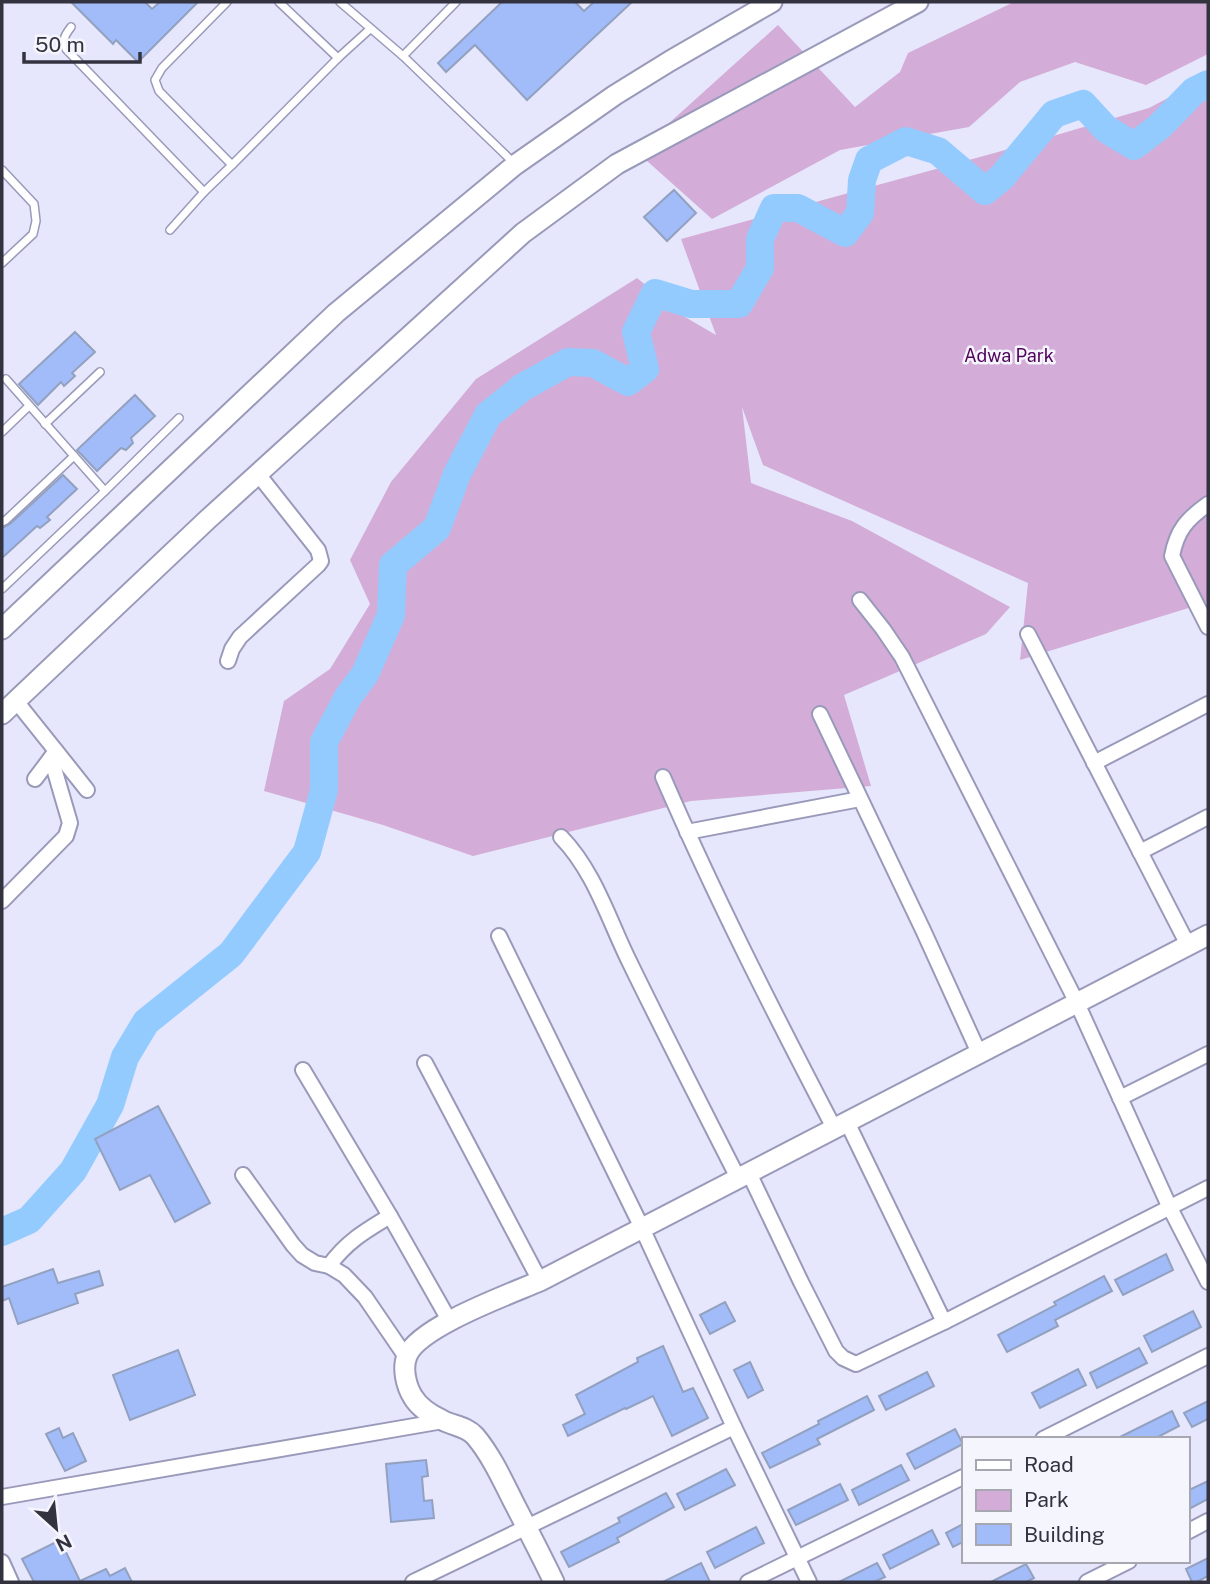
<svg xmlns="http://www.w3.org/2000/svg" width="1210" height="1584" font-family="'Public Sans',sans-serif">
<style>
.green{fill:#d3acd7}
.lines{fill:none;stroke-linecap:round;stroke-linejoin:round}
.river{stroke:#94cbff;stroke-width:28}
.building{fill:#a1bcf9;stroke:#93a1c0;stroke-width:2}
.lane-casing{stroke:#9999ba;stroke-width:10}
.street-casing{stroke:#9999ba;stroke-width:18}
.secondary-casing{stroke:#9999ba;stroke-width:23}
.lane{stroke:#fff;stroke-width:7}
.street{stroke:#fff;stroke-width:14}
.secondary{stroke:#fff;stroke-width:19}
.labels{text-anchor:middle;stroke-width:5;stroke-linejoin:round;paint-order:stroke}
.park-label{font-size:18px;fill:#51025b;stroke:#f5f5fd}
</style>
<rect width="100%" height="100%" fill="#e6e7fc"/>
<!-- green -->
<g class="green">
<polygon points="1014,2 1208,2 1208,54 1146,85 1075,62 1020,82 969,127 840,150 712,219 637,152 778,25 855,107 900,72 908,53"/>
<polygon points="1208,77 1208,602 1020,660 1028,583 763,465 742,407 751,483 852,521 1010,607 986,634 844,695 871,786 691,801 473,856 383,825 264,791 284,701 330,669 370,604 350,560 391,482 476,379 637,278 685,317 716,335 681,239 998,152 1149,108"/>
</g>
<g class="lines">
<!-- river -->
<polyline class="river" points="2,1232 29,1220 73,1171 110,1105 125,1057 146,1022 231,954 307,852 324,790 324,742 348,697 365,674 391,615 393,565 437,528 457,474 488,415 523,387 568,362 593,363 628,382 645,369 636,332 655,293 691,304 739,304 760,268 760,239 774,208 798,208 845,233 860,213 862,180 869,160 906,141 938,151 985,191 1002,177 1054,114 1083,104 1106,129 1134,146 1160,126 1194,91 1208,84"/>
</g>
<!-- building -->
<g class="building">
<polygon points="71,2 145,2 152,9 160,2 198,2 138,62 116,40 113,44"/>
<polygon points="502,2 575,2 584,11 594,2 632,2 527,100 475,45 446,72 438,63"/>
<polygon points="674,190 696,213 667,241 644,217"/>
<polygon points="75,332 95,352 72,373 75,376 64,386 61,382 38,405 19,384"/>
<polygon points="135,395 155,416 131,438 133,443 126,450 121,448 97,471 77,450"/>
<polygon points="63,475 77,489 47,517 50,520 40,528 37,526 2,558 2,528 10,524"/>
<polygon points="158,1106 210,1203 175,1222 150,1175 120,1190 95,1139"/>
<polygon points="1166,1254 1173,1270 1123,1295 1115,1280"/>
<polygon points="53,1269 58,1283 99,1271 103,1285 75,1294 78,1303 18,1324 9,1298 2,1301 2,1287"/>
<polygon points="1104,1276 1112,1291 1055,1320 1058,1326 1007,1352 998,1335 1056,1305 1054,1302"/>
<polygon points="725,1302 735,1321 710,1334 700,1315"/>
<polygon points="1193,1311 1201,1327 1152,1352 1144,1336"/>
<polygon points="663,1346 683,1392 693,1388 708,1418 672,1436 653,1396 626,1409 625,1408 568,1436 563,1425 585,1414 576,1395 638,1362 637,1358"/>
<polygon points="1139,1348 1147,1363 1097,1388 1090,1373"/>
<polygon points="178,1350 195,1395 130,1420 113,1375"/>
<polygon points="750,1362 763,1390 748,1398 734,1370"/>
<polygon points="1078,1369 1086,1385 1040,1408 1032,1393"/>
<polygon points="927,1372 934,1386 886,1410 879,1396"/>
<polygon points="867,1396 874,1410 817,1439 820,1444 770,1468 762,1453 819,1424 818,1421"/>
<polygon points="1208,1401 1208,1419 1192,1427 1184,1413"/>
<polygon points="1172,1411 1179,1426 1154,1439 1116,1439"/>
<polygon points="59,1428 63,1438 73,1433 86,1461 65,1471 46,1434"/>
<polygon points="955,1429 963,1444 915,1469 907,1454"/>
<polygon points="426,1460 428,1476 422,1477 424,1501 432,1500 434,1518 391,1522 386,1464"/>
<polygon points="901,1465 909,1480 859,1505 852,1490"/>
<polygon points="726,1469 735,1485 685,1510 677,1494"/>
<polygon points="1208,1481 1208,1499 1187,1510 1187,1491"/>
<polygon points="840,1484 848,1500 796,1525 788,1510"/>
<polygon points="666,1493 674,1507 617,1538 619,1542 569,1567 561,1552 620,1522 618,1518"/>
<polygon points="963,1524 963,1542 953,1547 946,1533"/>
<polygon points="756,1527 764,1543 715,1568 707,1552"/>
<polygon points="932,1530 939,1544 890,1569 883,1555"/>
<polygon points="60,1540 80,1581 106,1569 110,1576 125,1568 132,1582 34,1582 22,1559"/>
<polygon points="1208,1558 1208,1576 1197,1582 1192,1582 1186,1569"/>
<polygon points="701,1563 710,1582 663,1582"/>
<polygon points="877,1563 885,1577 874,1582 839,1582"/>
<polygon points="1026,1564 1034,1578 1026,1582 991,1582"/>
</g>
<g class="lines">
<!-- lane casing -->
<g class="lane-casing">
<g id="lane">
<polyline points="227,2 162,68 155,80 159,91 232,165"/>
<polyline points="279,2 338,58"/>
<polyline points="340,2 403,56 515,164"/>
<path d="M71 27C65 35 62 39 66 49L204 192"/>
<polyline points="403,56 456,2"/>
<polyline points="2,170 34,204 36,221 33,234 2,263"/>
<polyline points="170,230 204,192 232,165 338,58 370,29"/>
<polyline points="6,379 105,491"/>
<polyline points="45,424 100,372"/>
<polyline points="2,432 29,406"/>
<polyline points="2,522 6,520 74,456"/>
<polyline points="2,589 105,491 179,418"/>
</g>
</g>
<!-- street casing -->
<g class="street-casing">
<g id="street">
<path d="M1208 504C1187 519 1177 530 1172 556L1208 627"/>
<polyline points="860,600 883,629 902,657 1077,1003 1170,1208 1208,1282"/>
<polyline points="1028,634 1188,945"/>
<polyline points="228,661 232,649 240,637 318,565 321,561 318,550 258,474"/>
<polyline points="16,701 56,751 35,779"/>
<polyline points="820,714 923,930 979,1053"/>
<polyline points="56,751 87,790"/>
<polyline points="1094,763 1208,704"/>
<path d="M663 777C715 897 774 1013 834 1128"/>
<polyline points="687,832 860,799"/>
<path d="M561 837C595 872 609 921 630 963 665 1035 702 1107 738 1178"/>
<polyline points="1140,852 1208,817"/>
<polyline points="2,901 66,836 70,823 51,758"/>
<polyline points="499,936 642,1228 734,1427 809,1582"/>
<polyline points="425,1063 540,1281"/>
<polyline points="303,1070 390,1216 449,1320"/>
<polyline points="1120,1098 1208,1054"/>
<polyline points="847,1122 944,1322"/>
<polyline points="749,1173 801,1282 836,1351 843,1358 856,1364 944,1322 1208,1188"/>
<polyline points="243,1175 293,1245 302,1255 315,1263 329,1266 344,1275 365,1297 406,1357"/>
<path d="M329 1266C346 1242 365 1231 390 1216"/>
<polyline points="1043,1439 1208,1356"/>
<polyline points="2,1497 443,1421"/>
<polyline points="1187,1532 1208,1521"/>
<polyline points="2,1562 11,1582"/>
<polyline points="413,1582 734,1427"/>
<polyline points="748,1582 963,1477"/>
<polyline points="1087,1582 1129,1561"/>
</g>
</g>
<!-- secondary casing -->
<g class="secondary-casing">
<g id="secondary">
<polyline points="2,629 336,313 515,165 615,95 670,61 772,2"/>
<polyline points="2,714 207,520 523,233 617,164 918,2"/>
<path d="M554 1582C541 1555 527 1528 513 1501 502 1479 491 1455 475 1436 466 1426 453 1426 442 1420 431 1415 419 1407 413 1397 406 1386 402 1368 407 1356 418 1327 510 1294 540 1281L1208 935"/>
</g>
</g>
<!-- lane -->
<use href="#lane" class="lane"/>
<!-- street -->
<use href="#street" class="street"/>
<!-- secondary -->
<use href="#secondary" class="secondary"/>
</g>
<g class="labels">
<!-- park labels -->
<g class="park-label">
<text x="1009" y="362">Adwa Park</text>
</g>
</g>
<!-- border -->
<rect width="1210" height="1584" fill="none" stroke="#333340" stroke-width="7"/>
<!-- legend -->
<rect x="962" y="1437" width="228" height="126" fill="#f5f5fd" stroke="#a7a7b1" stroke-width="2"/>
<rect x="976" y="1460" width="35" height="10" fill="#ffffff" stroke="#a7a7b1" stroke-width="2"/>
<text x="1024" y="1472" font-size="21" fill="#333340">Road</text>
<rect x="976" y="1490" width="35" height="21" fill="#d3acd7" stroke="#a7a7b1" stroke-width="2"/>
<text x="1024" y="1507" font-size="21" fill="#333340">Park</text>
<rect x="976" y="1524" width="35" height="21" fill="#a1bcf9" stroke="#a7a7b1" stroke-width="2"/>
<text x="1024" y="1542" font-size="21" fill="#333340">Building</text>
<!-- north arrow -->
<g transform="translate(56 1528) rotate(153)" stroke="#f5f5fd" stroke-width="5" paint-order="stroke">
<path d="M0-5L12 26L0 18L-12 26Z" fill="#333340"/>
<text y="-10" font-size="19" font-weight="bold" text-anchor="middle" fill="#333340">N</text>
</g>
<!-- scale -->
<path d="M24 52v10h116v-10" fill="none" stroke="#333340" stroke-width="3.5"/>
<text x="35" y="52" font-size="21" fill="#333340" stroke="#f5f5fd" stroke-width="5" paint-order="stroke">50 m</text>
</svg>
